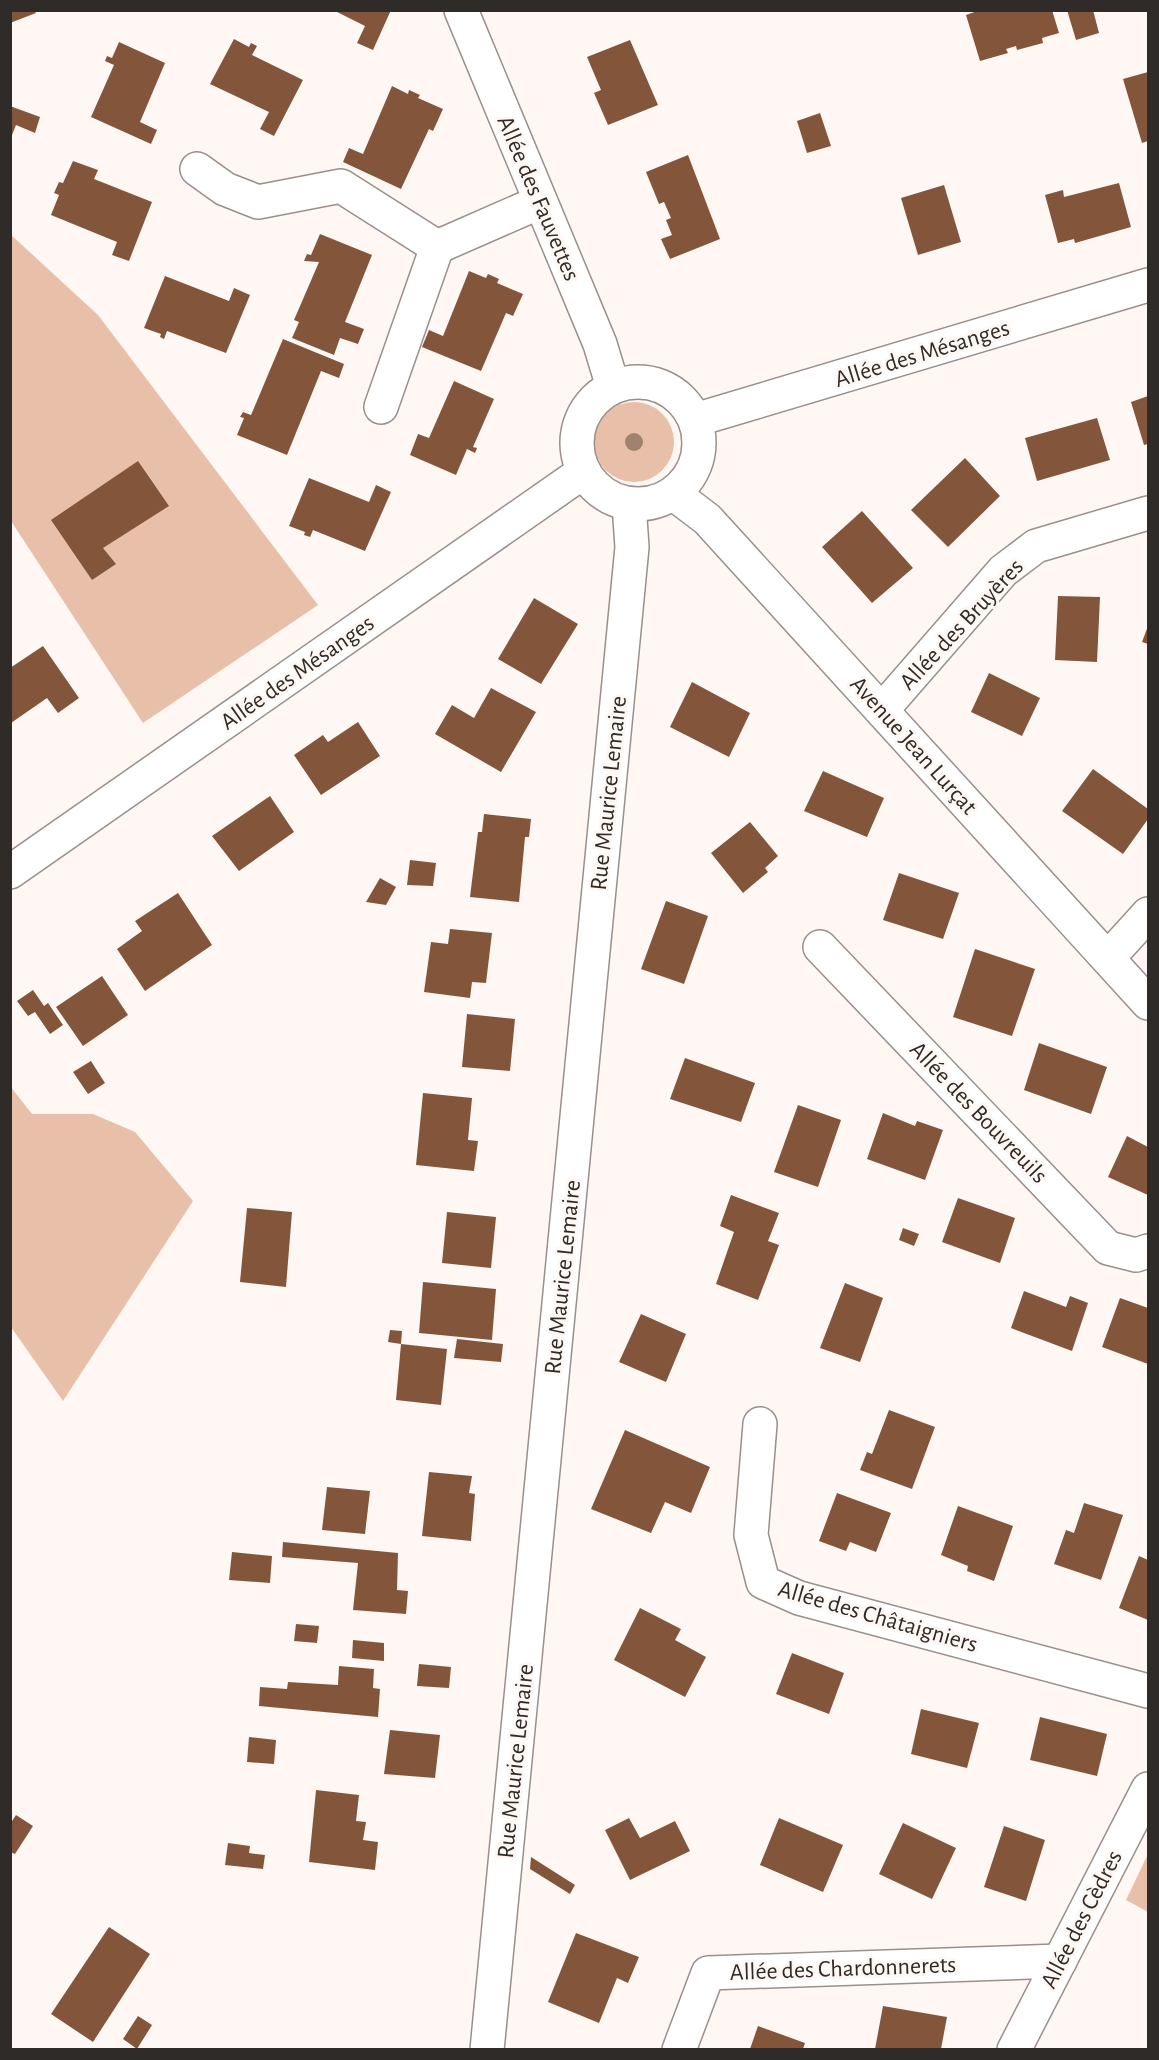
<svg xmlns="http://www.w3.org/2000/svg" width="1159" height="2060" font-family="'Alegreya Sans',sans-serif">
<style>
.green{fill:#e8bfa8}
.building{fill:#83563c}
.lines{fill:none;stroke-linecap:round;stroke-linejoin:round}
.street-casing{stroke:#9a908b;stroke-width:36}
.street{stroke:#fff;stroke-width:33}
.tree{fill:#9f836e}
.labels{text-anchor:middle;stroke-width:6;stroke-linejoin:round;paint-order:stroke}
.street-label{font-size:24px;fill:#2f2b28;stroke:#fef7f3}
</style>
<rect width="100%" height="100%" fill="#fef7f3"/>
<!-- green -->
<g class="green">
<polygon points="10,234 98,315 318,605 143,723 11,521"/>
<circle cx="634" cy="442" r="40"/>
<polygon points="10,1086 32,1114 93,1114 135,1132 193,1201 63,1401 11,1327"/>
<polygon points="1148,1854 1148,1912 1126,1900"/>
</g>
<!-- building -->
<g class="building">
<polygon points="10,10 34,10 36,13 10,23"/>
<polygon points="333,10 391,10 373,50 357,43 365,26"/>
<polygon points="980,10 1052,10 1059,33 1042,38 1043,43 1017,50 1016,46 1006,49 1008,53 980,61 966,15"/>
<polygon points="1067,10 1093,10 1099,33 1076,40"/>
<polygon points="234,39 249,47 251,43 257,46 252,55 303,80 274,136 260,129 269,112 210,84"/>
<polygon points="630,40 658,105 608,125 594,93 601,90 587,57"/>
<polygon points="119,42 165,63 140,122 157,130 151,144 91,117 114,65 105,61 107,56 112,58"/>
<polygon points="1148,72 1148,141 1142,143 1123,79"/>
<polygon points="392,86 408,94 409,90 420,95 418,98 443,109 433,131 429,129 401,189 343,162 349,148 363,154"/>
<polygon points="10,106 40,117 35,133 16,125 10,140"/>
<polygon points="820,113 831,146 807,153 797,121"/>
<polygon points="688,155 720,239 670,259 661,239 672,235 666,220 671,218 664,202 659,204 646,172"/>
<polygon points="73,161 98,170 94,179 152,202 129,261 112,255 117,242 51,215 59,195 54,193 59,182 63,183"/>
<polygon points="1119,183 1131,227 1075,243 1074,239 1058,243 1045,195 1063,190 1064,197"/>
<polygon points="944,185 961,242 918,255 901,198"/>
<polygon points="320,234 372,255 345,322 364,329 358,344 340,338 334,355 292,338 299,322 294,320 319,262 304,261 307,254 311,255"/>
<polygon points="469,271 486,278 488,274 499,279 497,283 523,294 513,316 506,313 481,371 422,347 429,330 443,336"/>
<polygon points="165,276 229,301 234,288 250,295 226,353 167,331 164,339 160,337 161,334 144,328"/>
<polygon points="283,339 344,364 339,378 321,371 287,455 237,435 244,418 240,417 243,412 251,415"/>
<polygon points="454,381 494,399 473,447 477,448 475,453 467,449 456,475 410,455 418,434 429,438"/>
<polygon points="1148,396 1148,444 1144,445 1131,402"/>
<polygon points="1097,418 1110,460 1037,481 1025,438"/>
<polygon points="965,458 1000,496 948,547 911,510"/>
<polygon points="138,461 169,506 103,548 116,564 92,580 51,520"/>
<polygon points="309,478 369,502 376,485 391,492 365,551 313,530 310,537 304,535 305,532 289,526"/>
<polygon points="862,511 913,568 872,603 822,547"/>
<polygon points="1058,596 1100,597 1097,662 1055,660"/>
<polygon points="534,598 578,624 541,684 498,659"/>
<polygon points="1148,626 1148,644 1142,642"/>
<polygon points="43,646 79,698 58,713 47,698 11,723 10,668"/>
<polygon points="989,673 1040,698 1022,736 971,712"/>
<polygon points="692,682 750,713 729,757 670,727"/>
<polygon points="491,688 536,712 501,772 435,734 452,705 474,718"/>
<polygon points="358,722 380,756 321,795 294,755 323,735 328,742"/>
<polygon points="1093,769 1148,809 1148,819 1123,854 1062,811"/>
<polygon points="823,771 884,798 867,837 804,811"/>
<polygon points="270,796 294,832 239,871 212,836"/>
<polygon points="484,814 531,819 529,837 525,837 519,902 470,897 478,832 482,832"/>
<polygon points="750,822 778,856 765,868 768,872 743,893 711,853"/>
<polygon points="410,860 436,863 433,886 407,885"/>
<polygon points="899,873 959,893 943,939 883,920"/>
<polygon points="380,878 396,887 386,905 366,902"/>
<polygon points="178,893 212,945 145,991 117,949 142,931 135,921"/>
<polygon points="666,901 708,916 684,984 641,969"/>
<polygon points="450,929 492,933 486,983 472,982 470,998 424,992 431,942 448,944"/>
<polygon points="975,949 1035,969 1012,1036 953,1017"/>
<polygon points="102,976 128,1015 83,1046 56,1007"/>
<polygon points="33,990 44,1006 48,1003 63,1025 50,1034 35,1012 28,1016 17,1001"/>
<polygon points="467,1014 515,1019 510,1071 462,1067"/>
<polygon points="1039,1043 1107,1067 1091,1114 1024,1090"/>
<polygon points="685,1058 755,1083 741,1122 670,1099"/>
<polygon points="91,1061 105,1083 88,1094 73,1072"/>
<polygon points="423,1093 472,1098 468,1140 478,1141 474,1171 416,1165"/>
<polygon points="798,1105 841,1120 818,1187 774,1172"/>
<polygon points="883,1113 915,1126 917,1121 943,1130 925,1180 867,1159"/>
<polygon points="1127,1136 1148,1147 1148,1195 1108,1177"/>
<polygon points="731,1195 779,1213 768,1241 779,1245 758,1300 716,1284 734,1232 720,1226"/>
<polygon points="958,1198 1015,1218 1000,1263 942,1242"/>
<polygon points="247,1208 292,1212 286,1287 240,1282"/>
<polygon points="447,1212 496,1217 491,1268 442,1263"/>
<polygon points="903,1228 919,1234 914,1246 899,1240"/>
<polygon points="423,1282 496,1289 492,1340 419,1333"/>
<polygon points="845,1283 883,1298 860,1362 820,1348"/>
<polygon points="1024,1291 1066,1307 1070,1296 1088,1303 1072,1351 1011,1328"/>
<polygon points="1120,1298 1148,1308 1148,1364 1102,1347"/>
<polygon points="641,1314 686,1334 666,1382 619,1362"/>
<polygon points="390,1330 402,1331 401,1344 388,1342"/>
<polygon points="457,1339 503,1344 501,1362 454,1358"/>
<polygon points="401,1344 447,1349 441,1405 396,1400"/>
<polygon points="889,1410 935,1427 912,1489 860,1470 867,1452 872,1454"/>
<polygon points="625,1430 710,1467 691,1513 665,1502 651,1533 591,1509"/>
<polygon points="429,1472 472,1476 469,1493 475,1494 471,1541 422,1536"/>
<polygon points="327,1487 370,1491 365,1534 322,1530"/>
<polygon points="837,1493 891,1513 876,1552 850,1542 846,1551 819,1541"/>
<polygon points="1084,1503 1123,1515 1101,1580 1054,1564 1066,1530 1074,1533"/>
<polygon points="958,1506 1013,1526 994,1581 967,1571 968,1566 941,1555"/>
<polygon points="283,1542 398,1553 397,1590 408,1591 406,1614 353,1610 358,1563 282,1557"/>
<polygon points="232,1552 272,1556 270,1583 229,1580"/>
<polygon points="1139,1556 1148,1560 1148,1620 1119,1608"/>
<polygon points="640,1608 681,1629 675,1640 706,1657 685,1697 614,1660"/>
<polygon points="296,1624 319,1626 317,1643 294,1641"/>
<polygon points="353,1640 384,1643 384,1661 352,1658"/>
<polygon points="792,1653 844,1673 829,1714 776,1694"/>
<polygon points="419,1664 451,1667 449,1688 417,1686"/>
<polygon points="339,1666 374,1669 373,1688 380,1689 378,1717 259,1706 260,1687 287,1689 288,1682 338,1685"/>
<polygon points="921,1709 979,1723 967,1768 911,1754"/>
<polygon points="1040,1717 1107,1734 1097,1776 1030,1760"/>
<polygon points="390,1730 440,1735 435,1778 384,1774"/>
<polygon points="249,1737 276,1740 274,1764 247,1762"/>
<polygon points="316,1790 359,1795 356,1821 366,1822 363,1840 378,1842 375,1870 309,1862"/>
<polygon points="16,1815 33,1826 15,1854 10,1852 10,1824"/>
<polygon points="629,1818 640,1838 675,1821 690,1851 630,1880 605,1830"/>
<polygon points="779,1818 843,1845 823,1892 760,1865"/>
<polygon points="903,1823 956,1848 932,1899 879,1874"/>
<polygon points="1004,1826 1045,1840 1026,1901 984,1887"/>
<polygon points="228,1843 250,1846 249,1853 265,1855 263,1869 225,1865"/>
<polygon points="531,1857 575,1885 570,1894 530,1869"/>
<polygon points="109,1927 150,1954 93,2042 51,2014"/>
<polygon points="576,1933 639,1957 628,1983 617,1978 599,2023 548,2002"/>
<polygon points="883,2006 947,2017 941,2049 875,2049"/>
<polygon points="138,2016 152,2025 137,2049 123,2039"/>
<polygon points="758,2026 805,2043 803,2049 750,2049"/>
</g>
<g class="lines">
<!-- street casing -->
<g class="street-casing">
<g id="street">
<polyline points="461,10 600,344 613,387"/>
<polyline points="197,169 225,189 258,202 341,186 437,247 381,407"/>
<polyline points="437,247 540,202"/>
<circle cx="638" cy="443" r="61"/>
<polyline points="695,420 1148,285"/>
<polyline points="674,494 707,519 1148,1003"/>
<polyline points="882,710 1003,571 1036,546 1148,513"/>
<polyline points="10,872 583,472"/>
<polyline points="820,947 1108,1248 1136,1255 1148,1251"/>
<polyline points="1108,958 1148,914"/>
<polyline points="760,1424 751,1535 763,1582 799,1598 1148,1691"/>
<polyline points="487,2050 632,547 629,504"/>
<polyline points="679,2050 708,1973 1060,1961"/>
<polyline points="1014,2050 1148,1789"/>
</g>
</g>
<!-- street -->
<use href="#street" class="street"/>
</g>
<!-- trees -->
<circle class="tree" cx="634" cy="442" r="9"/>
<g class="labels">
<!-- street labels -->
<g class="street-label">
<text transform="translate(539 198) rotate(67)" y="8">Allée des Fauvettes</text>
<text transform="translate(922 353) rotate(-17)" y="8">Allée des Mésanges</text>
<text transform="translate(961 624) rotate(-47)" y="8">Allée des Bruyères</text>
<text transform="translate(297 672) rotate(-35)" y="8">Allée des Mésanges</text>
<text transform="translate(914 745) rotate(48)" y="8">Avenue Jean Lurçat</text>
<text transform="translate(608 793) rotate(-84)" y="8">Rue Maurice Lemaire</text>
<text transform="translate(979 1112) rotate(46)" y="8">Allée des Bouvreuils</text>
<text transform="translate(562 1277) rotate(-84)" y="8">Rue Maurice Lemaire</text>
<text transform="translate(878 1616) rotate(16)" y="8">Allée des Châtaigniers</text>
<text transform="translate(515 1761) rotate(-84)" y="8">Rue Maurice Lemaire</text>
<text transform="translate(1081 1919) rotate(-63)" y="8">Allée des Cèdres</text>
<text transform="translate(843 1968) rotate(-2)" y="8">Allée des Chardonnerets</text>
</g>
</g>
<!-- border -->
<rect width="1159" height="2060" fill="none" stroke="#2f2b28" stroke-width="24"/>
</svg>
